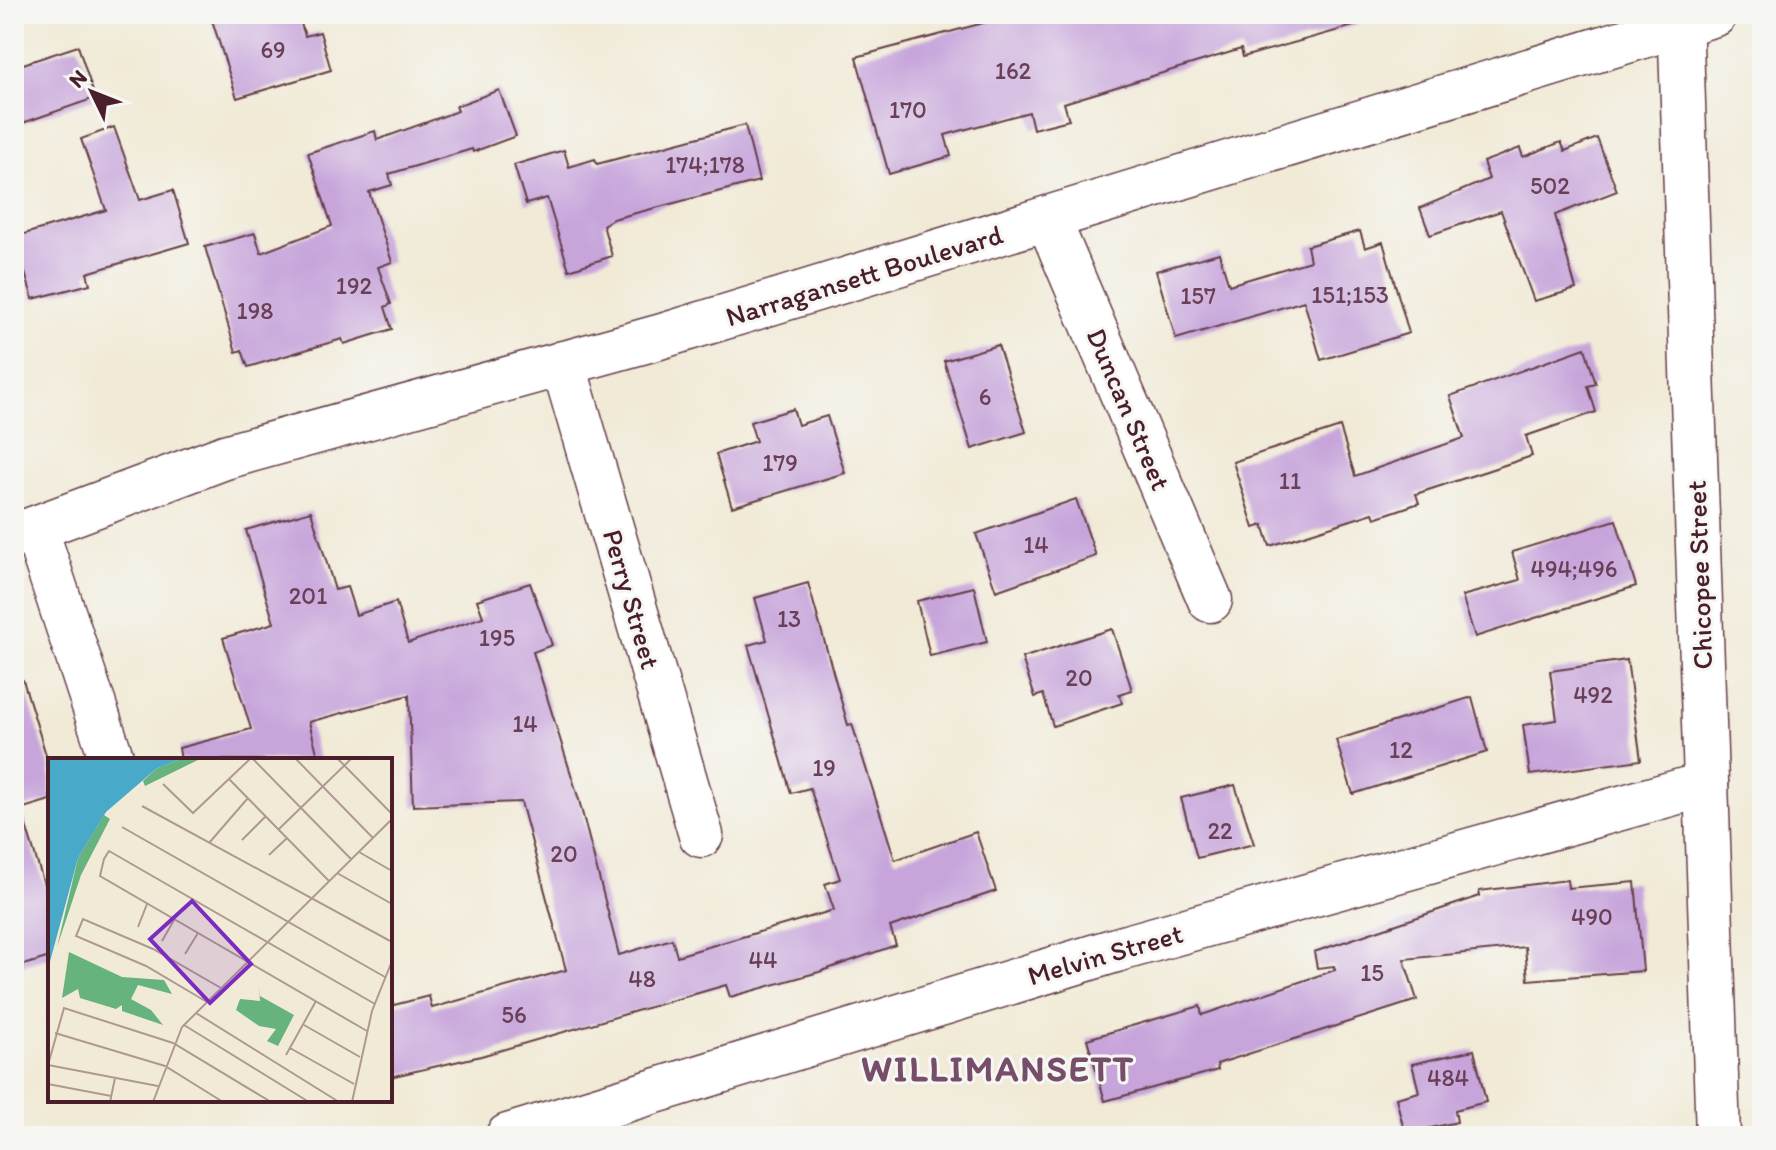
<svg xmlns="http://www.w3.org/2000/svg" width="1776" height="1150" font-family="Itim,sans-serif">
<style>
.building{fill:#c7a5db}
.lines{fill:none;stroke-linecap:round;stroke-linejoin:round}
.street-casing{stroke:#633d45;stroke-width:47}
.secondary-casing{stroke:#633d45;stroke-width:47}
.street{stroke:#fff;stroke-width:44}
.secondary{stroke:#fff;stroke-width:44}
.labels{text-anchor:middle;stroke-width:6;stroke-linejoin:round;paint-order:stroke}
.number-label{font-size:24px;fill:#694057}
.street-label{font-size:28px;fill:#4a1f2b;stroke:#f6f6f2}
.district-label{font-size:36px;font-weight:bold;letter-spacing:2px;fill:#764e69;stroke:#f6f6f2}
.inset-road{fill:none;stroke:#ae9992;stroke-width:2}
.view{fill:#7b2cbf;fill-opacity:0.15;stroke:#7b2cbf;stroke-width:4}
.inset-edge{fill:none;stroke:#4a1f2b;stroke-width:4}
</style>
<rect width="100%" height="100%" fill="#f6f6f2"/>
<filter id="ink" filterUnits="userSpaceOnUse"><feTurbulence type="fractalNoise" baseFrequency=".0125" numOctaves="2"/><feDisplacementMap in="SourceGraphic" scale="16" xChannelSelector="R" yChannelSelector="G"/><feConvolveMatrix kernelMatrix="1 2 1 2 8 2 1 2 1" color-interpolation-filters="sRGB"/></filter>
<filter id="wash" filterUnits="userSpaceOnUse"><feTurbulence type="fractalNoise" baseFrequency=".006" numOctaves="4" result="noise"/><feDisplacementMap in="SourceGraphic" scale="32" xChannelSelector="R" yChannelSelector="G"/><feGaussianBlur stdDeviation="1.8" result="paint"/><feColorMatrix in="noise" values="0 0 0 0 0 0 0 0 0 0 0 0 0 0 0 0 0 1.4 0 .05"/><feComposite in="paint" operator="in"/></filter>
<g filter="url(#wash)">
<rect width="100%" height="100%" fill="#f1ead7"/>
<g id="blocks">
<!-- building -->
<g class="building">
<polygon points="210,14 298,14 305,36 320,32 331,70 237,98"/>
<polygon points="1017,14 1356,14 1357,25 1243,57 1241,49 1064,103 1069,120 1033,129 1029,112 945,135 951,156 889,174 856,57"/>
<polygon points="78,46 95,98 14,126 14,67"/>
<polygon points="499,90 516,136 473,152 472,149 389,174 392,185 369,192 392,262 378,267 391,304 385,307 392,329 344,344 342,339 248,367 242,350 236,352 205,247 255,233 261,253 332,226 308,153 375,131 377,140 458,111 456,106"/>
<polygon points="745,125 759,181 613,219 603,225 612,256 569,270 547,198 526,204 514,165 564,150 569,167 595,159 597,164"/>
<polygon points="114,127 140,200 173,190 189,243 87,273 90,284 33,299 14,237 106,210 81,139"/>
<polygon points="1597,138 1617,191 1555,215 1576,289 1534,301 1501,211 1430,235 1420,208 1489,179 1483,162 1520,148 1523,157 1561,142 1565,151"/>
<polygon points="1360,231 1365,248 1383,242 1409,333 1321,360 1304,301 1176,339 1156,271 1219,253 1229,285 1310,261 1307,246"/>
<polygon points="998,345 1026,432 972,449 944,361"/>
<polygon points="1585,348 1596,384 1588,386 1596,412 1526,436 1532,456 1416,494 1419,503 1375,518 1373,513 1270,546 1263,525 1254,528 1233,462 1340,427 1355,476 1464,438 1450,396"/>
<polygon points="793,409 798,425 827,416 845,473 732,507 716,454 756,441 750,422"/>
<polygon points="1076,499 1096,556 996,591 976,534"/>
<polygon points="311,511 335,590 347,587 356,615 396,602 408,643 483,617 477,600 530,583 552,645 533,652 579,800 619,955 672,939 677,956 834,910 825,884 840,879 810,788 791,793 748,645 767,640 755,598 808,583 848,725 852,724 895,860 976,832 996,891 890,927 896,945 819,972 730,997 726,985 481,1056 390,1077 390,1006 429,996 432,1008 566,970 521,802 413,806 409,695 309,722 319,760 181,760 179,748 251,729 223,638 274,623 246,530"/>
<polygon points="1616,520 1636,586 1475,637 1462,596 1520,580 1512,552"/>
<polygon points="974,587 987,642 930,656 917,601"/>
<polygon points="1112,629 1132,690 1119,694 1122,703 1053,726 1043,694 1035,697 1022,658"/>
<polygon points="1627,660 1641,760 1530,775 1523,725 1557,720 1550,671"/>
<polygon points="23,680 50,768 50,800 14,811 14,681"/>
<polygon points="1472,697 1487,752 1353,794 1336,740"/>
<polygon points="1235,785 1254,844 1197,858 1181,798"/>
<polygon points="23,816 50,904 50,957 14,968 14,817"/>
<polygon points="1567,880 1568,888 1635,882 1643,971 1528,980 1525,947 1404,959 1417,1000 1217,1064 1218,1070 1105,1101 1087,1039 1200,1006 1202,1015 1335,970 1334,966 1317,968 1314,952 1480,896 1479,891"/>
<polygon points="1474,1050 1486,1102 1455,1110 1457,1122 1405,1134 1396,1098 1419,1092 1412,1064"/>
</g>
</g>
</g>
<g filter="url(#ink)">
<use href="#blocks" fill-opacity="0" stroke="#633d45" stroke-width="2"/>
<g class="lines">
<!-- street casing -->
<g class="street-casing">
<g id="street">
<polyline points="1048,219 1210,600"/>
<polyline points="563,363 701,835"/>
<polyline points="36,530 112,760"/>
<polyline points="14,536 225,457 659,337 1715,14"/>
<polyline points="508,1136 1116,950 1706,784"/>
</g>
</g>
<!-- secondary casing -->
<g class="secondary-casing">
<polyline id="secondary" points="1680,14 1718,1136"/>
</g>
<!-- street -->
<use href="#street" class="street"/>
<!-- secondary -->
<use href="#secondary" class="secondary"/>
</g>
</g>
<g class="labels">
<!-- number labels -->
<g class="number-label">
<text x="273" y="58">69</text>
<text x="1013" y="79">162</text>
<text x="908" y="118">170</text>
<text x="705" y="173">174;178</text>
<text x="1550" y="194">502</text>
<text x="354" y="294">192</text>
<text x="1350" y="303">151;153</text>
<text x="1198" y="304">157</text>
<text x="255" y="319">198</text>
<text x="985" y="405">6</text>
<text x="780" y="471">179</text>
<text x="1290" y="489">11</text>
<text x="1036" y="553">14</text>
<text x="1574" y="577">494;496</text>
<text x="308" y="604">201</text>
<text x="789" y="627">13</text>
<text x="497" y="646">195</text>
<text x="1079" y="686">20</text>
<text x="1593" y="703">492</text>
<text x="525" y="732">14</text>
<text x="1401" y="758">12</text>
<text x="824" y="776">19</text>
<text x="1220" y="839">22</text>
<text x="564" y="862">20</text>
<text x="1592" y="925">490</text>
<text x="763" y="968">44</text>
<text x="1372" y="981">15</text>
<text x="642" y="987">48</text>
<text x="514" y="1023">56</text>
<text x="1448" y="1086">484</text>
</g>
<!-- street labels -->
<g class="street-label">
<text transform="translate(864 275) rotate(-17)" y="10">Narragansett Boulevard</text>
<text transform="translate(1129 409) rotate(67)" y="10">Duncan Street</text>
<text transform="translate(1699 575) rotate(-92)" y="10">Chicopee Street</text>
<text transform="translate(632 599) rotate(74)" y="10">Perry Street</text>
<text transform="translate(1105 954) rotate(-16)" y="10">Melvin Street</text>
</g>
<!-- district labels -->
<g class="district-label">
<text x="998" y="1081">WILLIMANSETT</text>
</g>
</g>
<!-- overview -->
<g transform="translate(48 758)">
<rect width="344" height="344" fill="#f1ead7"/>
<path d="M134 0H154L97 28 95 23 108 11ZM56 57 62 61 33 117 9 189 30 100ZM21 194 74 219 116 222 124 236 90 227 83 241 103 252 115 267 74 253V247L68 251 32 240 30 231 14 240ZM211 227 212 238 246 257 230 288 219 283 228 271 211 268 188 252 192 241 212 243Z" fill="#66b37e"/>
<path d="M2 0H134L108 11 58 54 30 100 0 211Z" fill="#48aac8"/>
<path class="inset-road" d="M204 0 303 101M247 0 325 80M289 0 344 56M181 21 281 123M115 26 145 55 203 0M94 48 344 184M74 69 337 219M231 71 304 0M194 82 218 58M161 85 200 40M311 94 344 113M221 97 239 80M289 115 344 146M90 169 99 146M114 183 126 162M137 196 150 175M159 244 98 208 28 178 35 161 105 191 173 230M148 255 291 344M136 267 261 344M256 267 312 299M319 273 52 118 56 101 61 93 327 246M7 275 117 308 175 344M242 290 306 326M238 297 268 243M0 307 16 250 125 285 223 344M0 307 110 328M0 326 63 338M62 344 67 320M105 344 134 269 344 61M304 344 324 253 344 203"/>
<path class="view" d="M144 143 203 206 162 245 102 181Z"/>
<rect width="344" height="344" class="inset-edge"/>
</g>
<!-- margin -->
<rect width="1776" height="1150" fill="none" stroke="#f6f6f2" stroke-width="48"/>
<!-- north arrow -->
<g transform="translate(92 92) rotate(313)" stroke="#f6f6f2" stroke-width="6" paint-order="stroke">
<path d="M0-6L14 30L0 20L-14 30Z" fill="#4a1f2b"/>
<text y="-12" font-size="22" font-weight="bold" text-anchor="middle" fill="#4a1f2b">N</text>
</g>
</svg>
